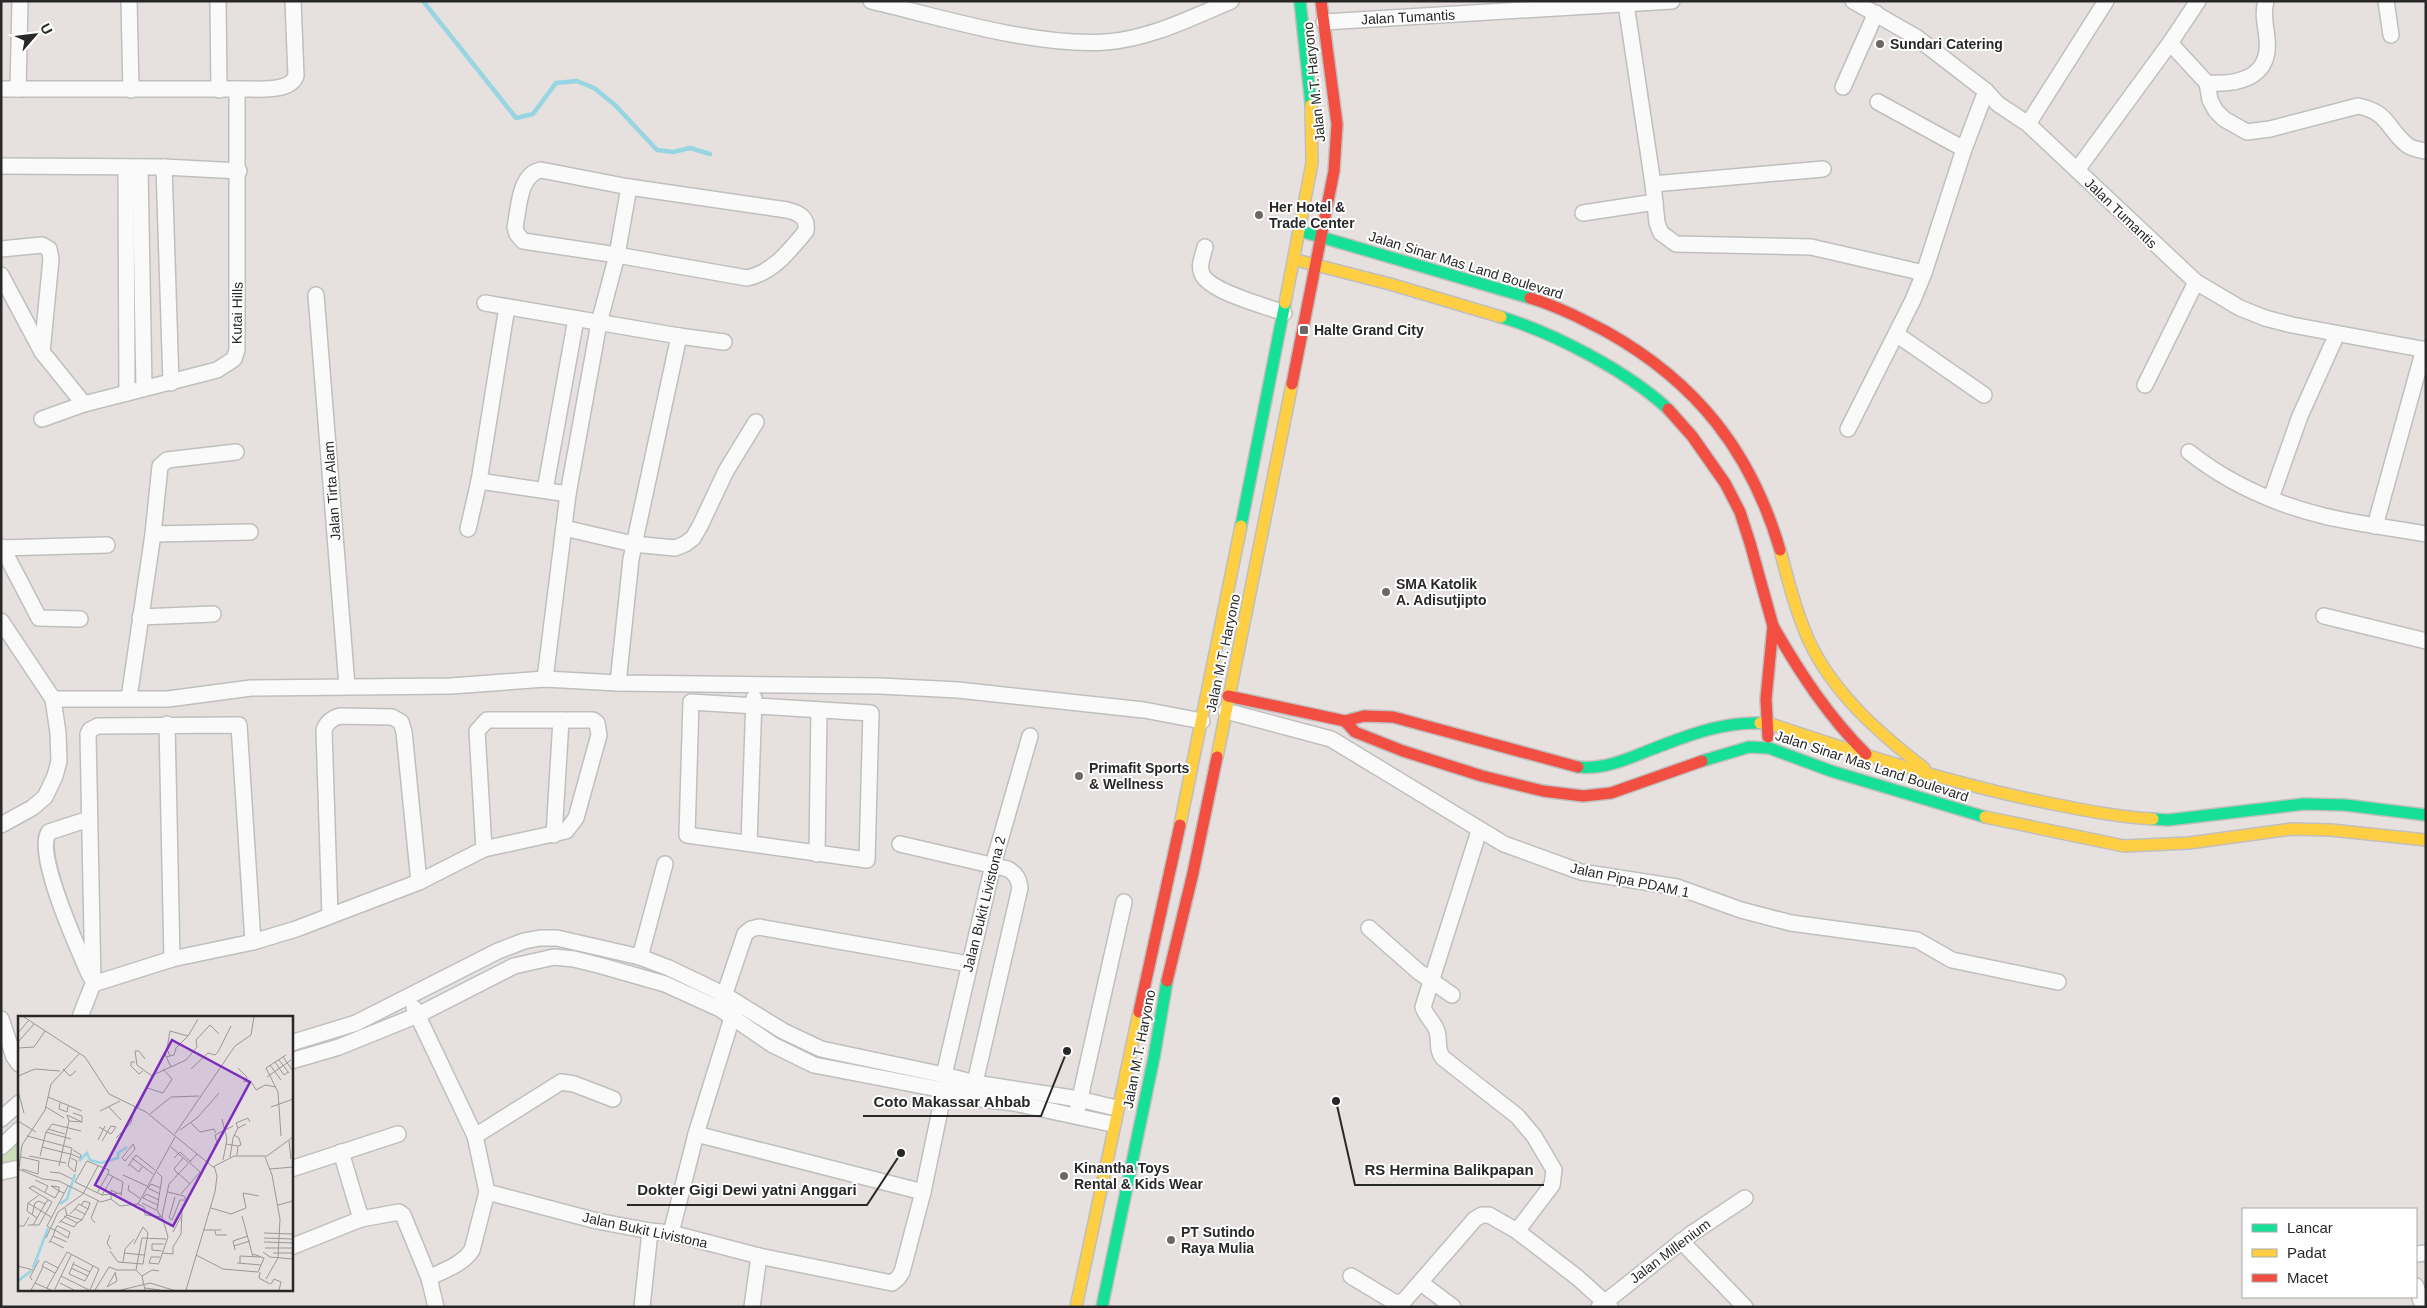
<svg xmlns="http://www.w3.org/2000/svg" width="2427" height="1308" font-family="Arial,sans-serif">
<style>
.green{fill:#ccdeb9}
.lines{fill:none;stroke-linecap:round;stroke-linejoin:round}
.stream{stroke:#97d5e2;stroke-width:4.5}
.street-casing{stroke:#c0bfbf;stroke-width:18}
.fast-casing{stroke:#c0bfbf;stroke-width:14}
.slow-casing{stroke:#c0bfbf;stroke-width:14}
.jam-casing{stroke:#c0bfbf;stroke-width:14}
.street{stroke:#fbfafa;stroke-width:15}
.fast{stroke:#16e098;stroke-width:11}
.slow{stroke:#ffcf43;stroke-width:11}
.jam{stroke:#f24e42;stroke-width:11}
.poi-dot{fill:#6a6968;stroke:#fff;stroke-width:2}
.labels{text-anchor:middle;stroke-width:4;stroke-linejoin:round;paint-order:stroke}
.street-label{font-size:14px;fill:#282828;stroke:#fff}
.poi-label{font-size:14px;font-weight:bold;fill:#282828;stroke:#fff;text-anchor:start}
.inset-river{fill:none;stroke:#97d5e2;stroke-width:2.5}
.inset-road{fill:none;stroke:#9a9795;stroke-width:1}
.view{fill:#7b2cbf;fill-opacity:0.15;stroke:#7b2cbf;stroke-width:2.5}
.inset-edge{fill:none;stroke:#282828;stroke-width:2.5}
.leader{fill:none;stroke:#282828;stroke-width:2}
.callout-dot{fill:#282828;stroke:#fff;stroke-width:2}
.callout-label{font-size:15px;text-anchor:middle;font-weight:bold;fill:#282828;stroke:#fff;stroke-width:4;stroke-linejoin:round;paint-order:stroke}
</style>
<rect width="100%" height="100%" fill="#e6e1de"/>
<!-- green -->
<polygon class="green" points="19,1141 19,1164 1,1166 1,1155"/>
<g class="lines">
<!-- stream -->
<polyline class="stream" points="423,1 516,118 533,114 556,83 577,81 594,88 615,105 657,150 673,152 690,148 710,154"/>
<!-- street casing -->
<g class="street-casing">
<g id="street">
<polyline points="129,1 131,90"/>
<polyline points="218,1 219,90"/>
<path d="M871 1C940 17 1035 47 1106 42 1149 39 1191 18 1231 1"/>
<polyline points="1853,1 1916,37 1986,91 1998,104 2028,124 2196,282 2240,308 2265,318 2292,325 2426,350"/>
<polyline points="2386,1 2391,35"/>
<polyline points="1626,4 1653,184 1657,223 1661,233 1676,244 1811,247 1924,273 1964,149 1986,91"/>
<polyline points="1324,22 1672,1"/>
<path d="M2170 43 2207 83 2210 100 2216 111 2224 119 2247 132 2270 129 2358 106C2389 112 2387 129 2407 145 2412 149 2420 150 2426 151"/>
<path d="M2207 83C2238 85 2271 78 2267 39 2266 25 2262 15 2266 1"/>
<polyline points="1843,87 1876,13"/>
<polyline points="1,89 237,89"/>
<polyline points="18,89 20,1"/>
<polyline points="1878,102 1964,149"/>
<polyline points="2028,124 2106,1"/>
<polyline points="1,166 164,167 239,171"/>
<polyline points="126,167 127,393"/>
<polyline points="140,167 144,388"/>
<polyline points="164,167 171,383"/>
<path d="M541 170 629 187 787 210C799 213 808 217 806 231 789 251 774 272 747 278L617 255 523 241 517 234 515 227C519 208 519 174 541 170Z"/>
<polyline points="2077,170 2170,43 2198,1"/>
<polyline points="1653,184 1823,169"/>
<polyline points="1583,213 1655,202"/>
<path d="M1205 247C1203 256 1198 265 1202 274 1210 292 1266 306 1284 313"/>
<polyline points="1,249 42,245 49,249 51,259 42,352"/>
<polyline points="1,275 42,352 84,404"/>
<polyline points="316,295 347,686"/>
<polyline points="485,303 679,336 631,559 618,683"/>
<polyline points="507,307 479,481 568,494"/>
<polyline points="1896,334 1984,395"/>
<polyline points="679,336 724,342"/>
<polyline points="2145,385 2196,282"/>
<path d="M42 419 84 404 217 370 234 359 237 350V89C253 88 289 94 296 76L293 1"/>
<polyline points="1848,429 1913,300 1924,273"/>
<path d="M2189 452C2228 483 2275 504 2324 516 2357 524 2392 528 2426 534"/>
<polyline points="545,490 576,319"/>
<polyline points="2271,498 2300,416 2337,334"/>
<polyline points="2375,526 2424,349"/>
<polyline points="564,528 633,544 675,548 685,544 693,538 700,526 726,471 756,422"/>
<polyline points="468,529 479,481"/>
<polyline points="153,534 250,532"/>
<polyline points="2,547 39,618 80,619"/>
<polyline points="1,548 107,545"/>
<polyline points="2324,616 2426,641"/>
<polyline points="140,617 213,614"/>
<polyline points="1,621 53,699 58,733 59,761 55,776 45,797 32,808 1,825"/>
<polyline points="545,679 568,494 599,323 617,255 629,187"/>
<polyline points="129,698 153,534 160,466 167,460 236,452"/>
<polyline points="53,699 168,699 251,688 451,686 545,679 618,683 880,686 958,690 1144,710 1202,721"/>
<polygon points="691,702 871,713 867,860 687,835"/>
<polyline points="1226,711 1331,739 1504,844 1581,872 1677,887 1741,910 1791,923 1917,940 1952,960 2058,982"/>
<polyline points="167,724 172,959"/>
<path d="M89 819 49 832C34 852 79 951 90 976"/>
<path d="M1479 831 1423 1007C1426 1017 1434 1022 1437 1031 1440 1041 1436 1050 1443 1058L1517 1116 1534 1136 1554 1170 1552 1185 1517 1231"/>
<polyline points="749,843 754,698"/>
<path d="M900 844 1008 869C1016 874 1019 879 1020 888L973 1091"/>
<polyline points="484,849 477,731 487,720 561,720"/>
<polyline points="817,854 819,710"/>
<path d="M330 915 324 730C327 722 332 718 340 716L392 717 401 722 404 732 419 882"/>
<polyline points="1369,928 1419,972 1452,995"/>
<polyline points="640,957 665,864"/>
<polyline points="93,984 88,734 90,730 98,726 239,725 253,942"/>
<polyline points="722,1002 745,934 751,929 759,927 969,964"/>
<path d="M414 1008 475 1136 487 1192 472 1250C462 1265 444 1270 429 1278"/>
<polyline points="80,1017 93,984 172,959 253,942 296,929 419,882 484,849 566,831 576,818 599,735 597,723 593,720 561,720 554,835"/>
<polyline points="1,1019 14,1057 19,1064"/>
<polyline points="291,1043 356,1023 498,951 524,941 540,938 557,938 640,957 669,968 723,994 783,1031 821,1049 944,1075 975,1083 1079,1099 1116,1108"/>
<polyline points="291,1061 339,1047 418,1015 514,966 554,957 574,959 602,966 665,984 720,1009 773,1045 814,1065 954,1092 972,1098 1014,1103 1112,1124"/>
<polyline points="944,1075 993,865 1030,736"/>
<polyline points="1078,1107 1124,902"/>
<polyline points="1,1119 19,1103"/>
<polyline points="696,1134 923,1192"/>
<polyline points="475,1136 561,1082 574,1084 613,1099"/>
<polyline points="1,1147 19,1130"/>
<polyline points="341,1152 361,1219"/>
<polyline points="291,1169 398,1134"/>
<polyline points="1,1172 19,1168"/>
<polyline points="487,1192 597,1221 650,1231 671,1233 759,1256 892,1283 898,1278 902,1272 923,1192 944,1091"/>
<polyline points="671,1233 696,1134 735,1008"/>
<polyline points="1681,1241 1745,1307"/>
<polyline points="291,1247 361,1219 399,1212 403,1215 429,1278 436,1307"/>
<polyline points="2416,1254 2426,1253"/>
<polyline points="1351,1276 1394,1302 1403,1302 1475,1219 1482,1215 1489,1215 1517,1231 1578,1278 1610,1307"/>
<polyline points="1421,1283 1453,1307"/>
<polyline points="2416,1286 2423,1307"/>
<polyline points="642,1307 650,1231"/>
<polyline points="752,1307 759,1256"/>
<polyline points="1599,1307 1691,1234 1745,1198"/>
</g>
</g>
<!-- fast casing -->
<g class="fast-casing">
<g id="fast">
<polyline points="1300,1 1311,105"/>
<polyline points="1307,233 1530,298"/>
<path d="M1501 317C1554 333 1627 371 1668 409"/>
<polyline points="1241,526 1285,303"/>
<polyline points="1702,761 1749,747 1769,748 1831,771 1985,817"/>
<path d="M1578 767C1609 770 1635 755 1663 745 1694 733 1726 722 1760 723"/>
<polyline points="2153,819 2168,820 2304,804 2345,805 2426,815"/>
<polyline points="1102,1307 1154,1057 1167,981"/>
</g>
</g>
<!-- slow casing -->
<g class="slow-casing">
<g id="slow">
<polyline points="1300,261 1390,284 1501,317"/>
<polyline points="1285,303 1312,163 1311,105"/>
<path d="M1780 550C1788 580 1796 612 1809 641 1834 694 1879 733 1924 768"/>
<path d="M1760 723H1768C1860 754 1953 784 2048 803 2083 810 2117 817 2153 819"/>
<polyline points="1217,757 1292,384"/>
<polyline points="1985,817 2124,846 2189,843 2292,829 2331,830 2426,840"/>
<polyline points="1180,825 1241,526"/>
<polyline points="1076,1307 1139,1012"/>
</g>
</g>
<!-- jam casing -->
<g class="jam-casing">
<g id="jam">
<path d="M1530 298C1557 306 1582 319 1607 332 1696 382 1751 451 1780 550"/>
<polyline points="1292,384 1334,171 1337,124 1321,1"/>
<polyline points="1668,409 1692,436 1725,483 1740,512 1750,543 1773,626 1766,699 1768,737"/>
<path d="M1773 626C1800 673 1828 716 1866 754"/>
<polyline points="1228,696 1345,721 1364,716 1393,717 1578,767"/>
<polyline points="1345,721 1355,732 1403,751 1482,776 1543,791 1583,796 1611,793 1702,761"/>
<polyline points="1167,981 1193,873 1217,757"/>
<polyline points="1139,1012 1180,825"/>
</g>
</g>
<!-- street -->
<use href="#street" class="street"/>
<!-- fast -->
<use href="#fast" class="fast"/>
<!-- slow -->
<use href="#slow" class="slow"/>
<!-- jam -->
<use href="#jam" class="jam"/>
</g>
<!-- markers -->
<g class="poi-dot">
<circle cx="1880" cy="44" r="5"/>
<circle cx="1259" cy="215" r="5"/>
<rect x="1299" y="325" width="10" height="10" rx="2.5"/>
<circle cx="1386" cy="592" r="5"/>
<circle cx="1079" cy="776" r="5"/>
<circle cx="1064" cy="1176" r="5"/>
<circle cx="1171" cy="1240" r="5"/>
</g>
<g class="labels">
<!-- street labels -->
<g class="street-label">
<text transform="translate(1408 17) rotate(-3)" y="5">Jalan Tumantis</text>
<text transform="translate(1314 82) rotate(-96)" y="5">Jalan M.T. Haryono</text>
<text transform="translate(2121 213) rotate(44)" y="5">Jalan Tumantis</text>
<text transform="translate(1466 265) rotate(17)" y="5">Jalan Sinar Mas Land Boulevard</text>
<text transform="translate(237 313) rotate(-89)" y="5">Kutai Hills</text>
<text transform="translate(332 491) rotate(-94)" y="5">Jalan Tirta Alam</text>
<text transform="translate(1223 653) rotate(-78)" y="5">Jalan M.T. Haryono</text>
<text transform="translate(1872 766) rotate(18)" y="5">Jalan Sinar Mas Land Boulevard</text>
<text transform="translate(1630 880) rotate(12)" y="5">Jalan Pipa PDAM 1</text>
<text transform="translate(984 904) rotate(-76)" y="5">Jalan Bukit Livistona 2</text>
<text transform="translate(1139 1049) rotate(-79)" y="5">Jalan M.T. Haryono</text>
<text transform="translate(645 1230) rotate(12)" y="5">Jalan Bukit Livistona</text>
<text transform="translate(1670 1251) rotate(-37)" y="5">Jalan Millenium</text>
</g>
<!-- poi labels -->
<g class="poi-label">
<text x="1890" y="49">Sundari Catering</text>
<text x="1269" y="212">Her Hotel &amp;<tspan x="1269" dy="16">Trade Center</tspan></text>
<text x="1314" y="335">Halte Grand City</text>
<text x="1396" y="589">SMA Katolik<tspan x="1396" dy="16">A. Adisutjipto</tspan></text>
<text x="1089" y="773">Primafit Sports<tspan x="1089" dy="16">&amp; Wellness</tspan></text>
<text x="1074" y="1173">Kinantha Toys<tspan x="1074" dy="16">Rental &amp; Kids Wear</tspan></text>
<text x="1181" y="1237">PT Sutindo<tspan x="1181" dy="16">Raya Mulia</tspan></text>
</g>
</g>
<!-- overview -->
<g transform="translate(18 1016)">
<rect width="275" height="275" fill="#e6e1de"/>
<path class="inset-river" d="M61 145 69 137 72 144 83 147 100 142V137L109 131M42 188 49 183 57 158M15 252 30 212M0 265 13 255"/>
<path class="inset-road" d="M6 1 67 41 91 78 128 96 195 151 216 140H249L275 121M0 17 10 5M1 25 16 8M0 32 16 31 27 15M146 36 153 51M152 40 149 33 152 15 170 20 180 3M148 41 156 39 158 32 170 20M265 41 275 55M127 43 121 35H117L119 49 134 60M261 44 271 57M117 46H113V50L121 58 125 55M257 46 266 59 270 56M252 49 263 64M220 52 229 61 228 65M45 53 52 60 58 55M173 53 190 37 197 39 200 36 213 10M0 60 17 53 42 55M249 61 273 44M225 65 234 67 238 74 247 69 258 71M129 72 145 77 154 63 145 53M0 75 6 97M30 81 64 95M42 87 41 93 49 96 50 90M28 91 46 102M91 91 103 104M120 91 135 59 168 44 179 31 178 24 192 9 201 18M253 91 275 83M82 95 102 85M55 97 64 100V106M132 98 153 81 181 80M49 99 64 106 51 105M204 103 209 123 205 144M0 105 18 116M173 107 182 116 196 113 198 117M81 111 93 118 98 111M220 112 218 107 230 102 232 106M30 113 47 118M162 114 179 102 201 77M28 116 34 108 63 115M157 118 217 30 233 19 236 1M216 119 221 122 223 129 220 130 219 139M9 120 54 132 50 150 57 156 59 145 53 142M263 120 260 76 248 52 268 39M98 122 113 107 117 90M80 124 87 110M84 125 93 110 98 111M271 125 273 143M115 128 117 133 107 145 104 142ZM208 128 214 129 212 141M196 129 199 127 197 119 215 110M220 130 214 129 215 122 220 112 228 108M24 131 52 138M153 131 170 146M53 138 62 142 63 139 55 134M11 140 48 147M22 140 28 116 53 123M3 141 21 145 20 158 4 153M247 141 254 159 262 203 260 242 248 263M114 142 135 158M156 142 162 136 173 146M111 148 121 156 124 151M41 150 51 105 49 99M110 150 118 139 137 154M0 153 25 163 41 165 83 186 93 183 102 190 120 188 126 191 127 199 144 201M252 153 275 151M32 156 42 157 54 163M139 156 144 161 139 194 143 201M160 157 172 168M160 158 156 153 165 142M105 159 129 170M0 160 4 129 27 94 33 68 61 38M17 164 30 170 27 176M111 169 110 174 123 183M33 170 41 171V175L46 177M150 176 166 180 169 185 166 191M79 177 90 158M142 178 130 172 133 168 143 172M163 178 182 156 172 147M21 179 10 187 33 201M84 179 95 160M103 180 105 166 90 158 91 154 69 145 57 166 84 179 104 177M157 181 151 202 154 204 162 184H167M125 182 128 178 141 184M125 182 140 189M93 183V174L99 177M10 187 9 195 19 202M124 187 138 194M120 188 157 121M260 189 275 185M63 190 66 185 72 187 70 193M193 192 213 198 228 192 225 177 241 180M57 193 61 188 70 193 67 198M52 198 57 193 67 198 64 204M14 199 17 187 21 185 27 188 30 184M49 199 64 204 59 207M224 200 235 241M42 205 56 211 59 207 46 200M41 207 49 199 47 192M77 207 73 202 80 185M10 209H21L34 186 11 172 15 170 37 182 41 175 33 170M15 209 27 188M0 210H6L11 201M186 214H203M197 215 198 219H209M155 216 164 199M246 217 275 218M92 219 89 227 93 233M35 220 49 226M28 222 40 196 65 178 80 150M246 222 275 223M32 225 46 232M246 226 275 227M31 227 35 220 37 214 39 210H40L52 216 50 222 37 214 32 212 29 210 50 170M216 230 232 225M247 232H275M217 234 215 225 230 220M92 235 100 246 125 248 130 217 125 211 116 228M144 235 134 234V228H146M245 236 252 241 275 243M106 237 126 239M144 237 155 238V231L163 218 164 195M255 237H275M235 238 246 242 240 256M178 239 205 253 240 256M56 246 51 258 67 265 75 250M105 246 107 233 116 223M141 247 150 221 144 200 151 168 179 138M219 247 243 249M222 247V240L242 241M55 248 72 256M141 248 131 247 133 241H142M0 250 15 254M53 252 70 260M99 254H118L124 260 127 274M118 254 124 222 148 223M242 256 241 262 252 268M37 257 24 250 27 245 40 252M43 260 71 274M124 260 134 254 141 255M14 264 12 261 21 244M17 267 25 251M42 267 56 274M253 268 256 263 263 266 261 274M89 271 99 265 97 256M89 271 97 257M29 272 49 236 81 253 72 274M127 272 142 274M37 273 53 239M13 274 17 267 33 274M77 274 91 251 99 254M103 274 132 267 155 274M168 274 197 176 199 160 196 150"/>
<path class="view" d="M154 24 232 66 155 210 77 169Z"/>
<rect width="275" height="275" class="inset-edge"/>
</g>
<!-- callouts -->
<path class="leader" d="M1067 1051L1041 1116H863M1336 1101L1355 1185H1544M901 1153L867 1205H627"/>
<g class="callout-dot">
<circle cx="1067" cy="1051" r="5"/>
<circle cx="1336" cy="1101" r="5"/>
<circle cx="901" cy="1153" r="5"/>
</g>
<g class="callout-label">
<text x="952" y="1107">Coto Makassar Ahbab</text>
<text x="1449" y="1175">RS Hermina Balikpapan</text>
<text x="747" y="1195">Dokter Gigi Dewi yatni Anggari</text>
</g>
<!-- border -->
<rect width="2427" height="1308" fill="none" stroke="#282828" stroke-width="5"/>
<!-- legend -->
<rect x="2242" y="1208" width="175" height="90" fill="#ffffff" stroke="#a9a9a9"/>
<rect x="2252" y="1224" width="25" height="8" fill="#16e098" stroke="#a9a9a9"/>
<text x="2287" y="1233" font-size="15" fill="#282828">Lancar</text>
<rect x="2252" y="1249" width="25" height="8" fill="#ffcf43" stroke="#a9a9a9"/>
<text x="2287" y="1258" font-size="15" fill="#282828">Padat</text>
<rect x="2252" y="1274" width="25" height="8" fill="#f24e42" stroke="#a9a9a9"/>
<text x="2287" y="1283" font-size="15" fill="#282828">Macet</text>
<!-- north arrow -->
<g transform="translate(35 35) rotate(62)" stroke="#ffffff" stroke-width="4" paint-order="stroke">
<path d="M0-4L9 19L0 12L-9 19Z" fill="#282828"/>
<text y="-8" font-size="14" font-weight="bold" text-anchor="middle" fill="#282828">U</text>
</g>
</svg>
